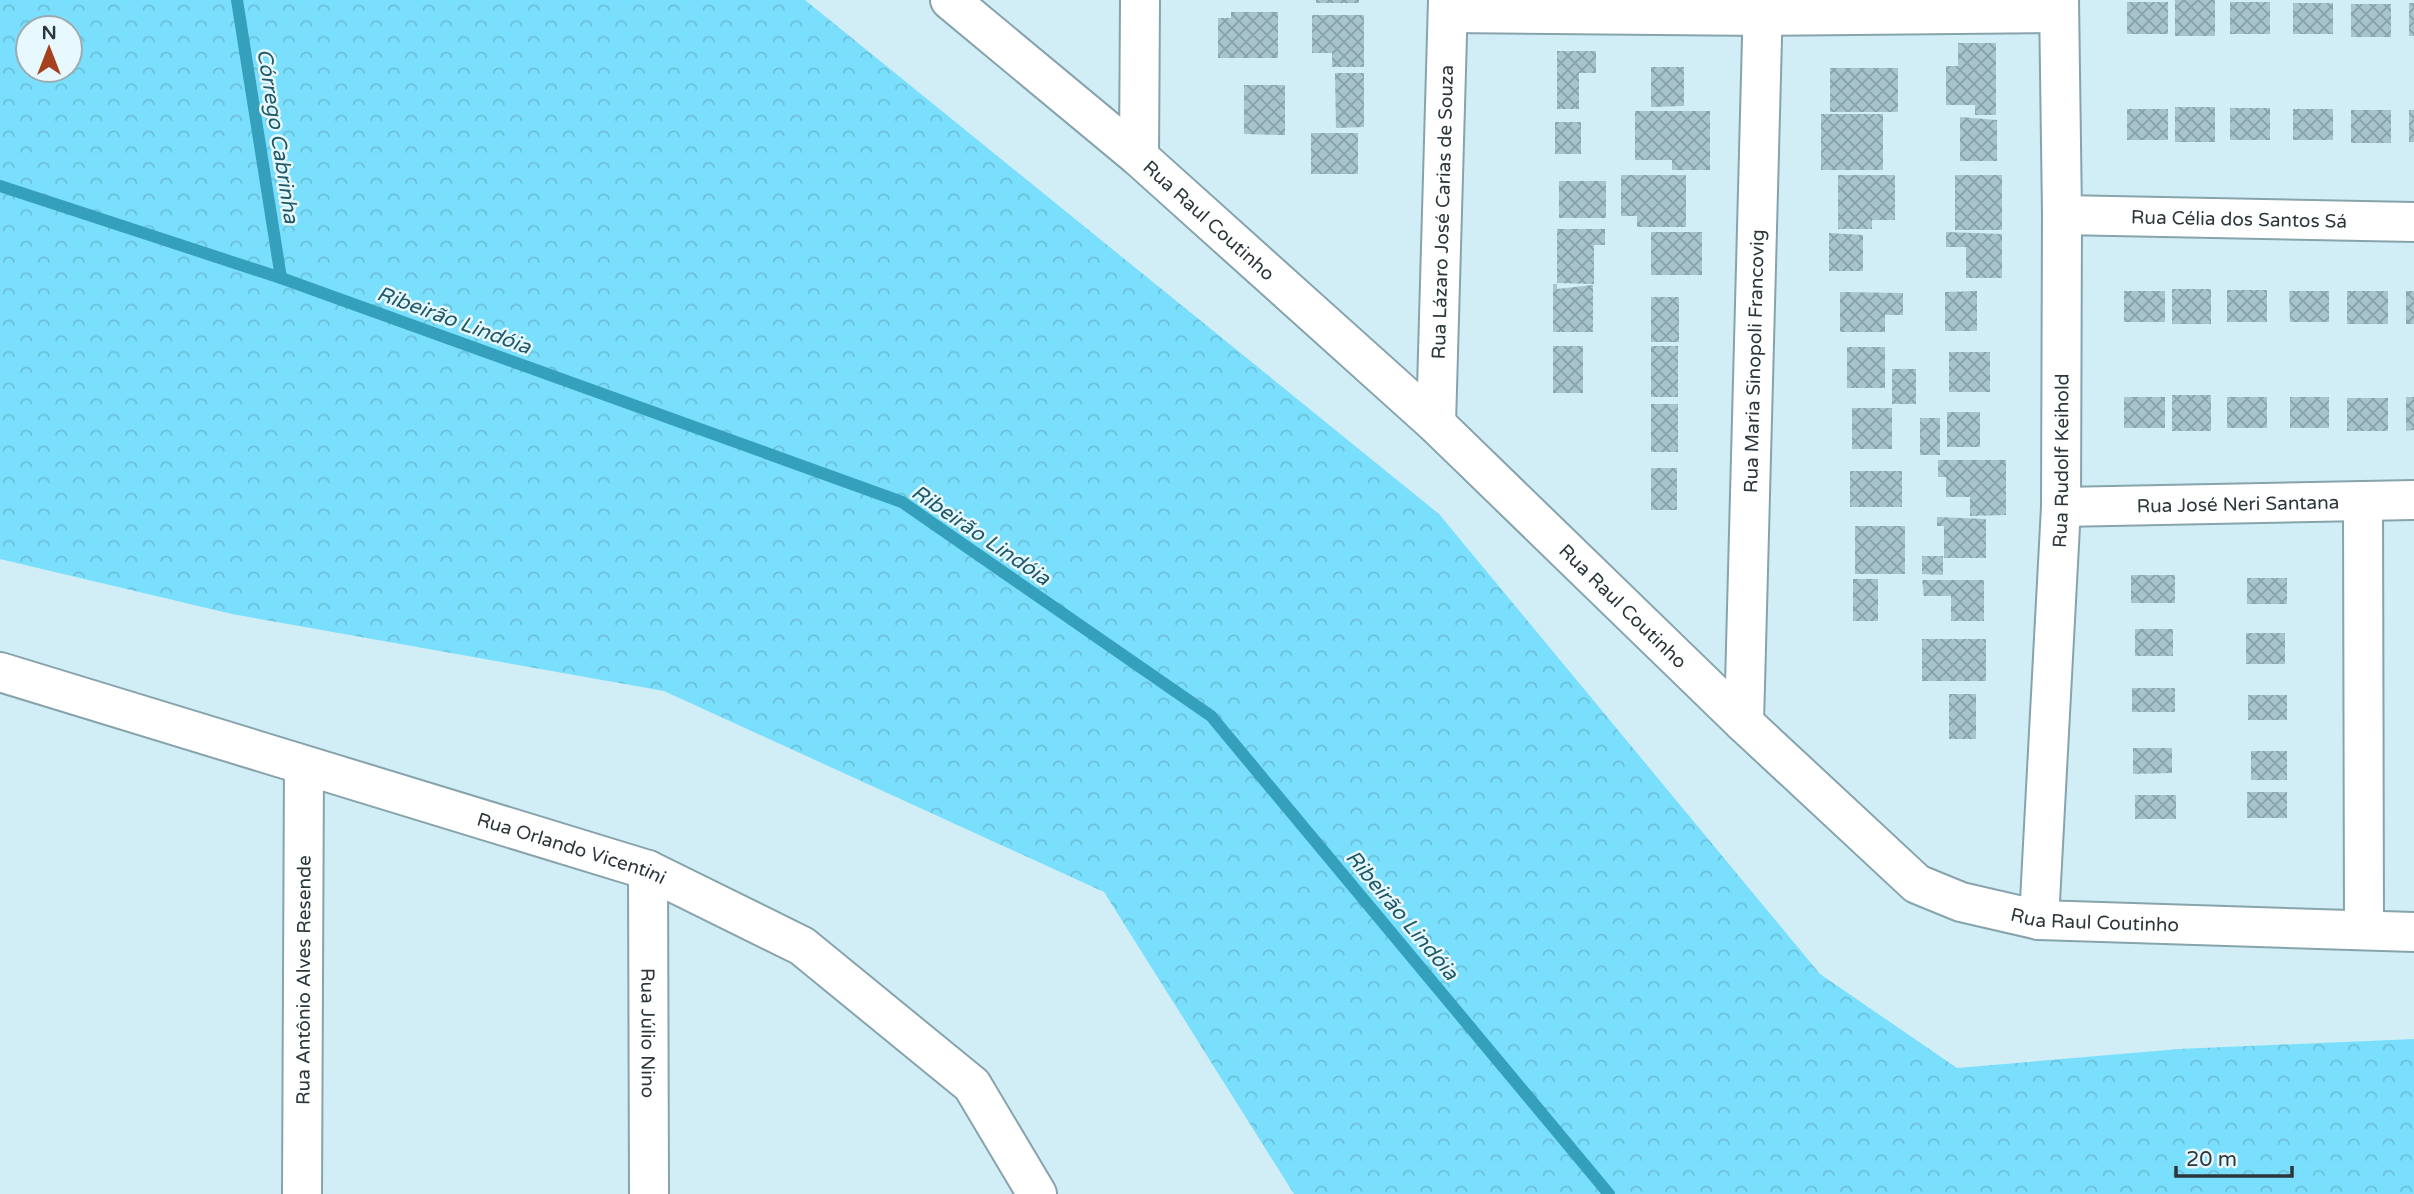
<svg xmlns="http://www.w3.org/2000/svg" width="2414" height="1194" font-family="'Varela Round',sans-serif">
<style>
.park{fill:url(#park-crowns);fill-rule:evenodd}
.lines{fill:none;stroke-linecap:round;stroke-linejoin:round}
.stream{stroke:#35a0bb;stroke-width:12}
.building{fill:url(#building-cross-hatch)}
.street-casing{stroke:#87a3ab;stroke-width:42}
.street{stroke:#fff;stroke-width:38}
.labels{text-anchor:middle;stroke-width:5;stroke-linejoin:round;paint-order:stroke}
.street-label{font-size:19px;fill:#2c373b;stroke:#e7f9fe}
.water-label{font-size:21px;font-style:italic;fill:#205968;stroke:#e7f9fe}
</style>
<defs>
<pattern id="park-crowns" width="20" height="18" patternUnits="userSpaceOnUse" patternTransform="scale(1.75)"><rect width="20" height="18" fill="#7adffc"/><path d="M2 6a3 3 0 1 1 6 0M12 15a3 3 0 1 1 6 0" fill="none" stroke="#6ac0d9"/></pattern>
<pattern id="building-cross-hatch" width="8" height="8" patternUnits="userSpaceOnUse" patternTransform="scale(1.75)"><rect width="8" height="8" fill="#a7c4cd"/><path d="M0 0l8 8M0 8l8-8" fill="none" stroke="#88a0a8"/></pattern>
</defs>
<rect width="100%" height="100%" fill="#d1eef7"/>
<!-- park -->
<path class="park" d="M0 0H805L1439 514 1820 974 1957 1068 2179 1049 2414 1039V1194H1294L1104 892 664 691 232 614 0 559ZM28 28H70V70H28Z"/>
<g class="lines">
<!-- stream -->
<g class="stream">
<polyline points="237,0 281,278"/>
<polyline points="0,186 281,278 902,502 1211,716 1609,1194"/>
</g>
</g>
<!-- building -->
<g class="building">
<rect x="1316" y="0" width="43" height="3"/>
<rect x="2175" y="0" width="40" height="36"/>
<rect x="2127" y="2" width="41" height="32"/>
<rect x="2230" y="2" width="40" height="32"/>
<rect x="2293" y="3" width="40" height="31"/>
<rect x="2409" y="3" width="5" height="33"/>
<rect x="2351" y="4" width="40" height="33"/>
<polygon points="1231,12 1278,12 1278,58 1218,58 1218,18 1231,18"/>
<polygon points="1312,15 1364,15 1364,67 1332,67 1332,53 1312,53"/>
<polygon points="1958,43 1996,43 1996,115 1975,115 1975,105 1946,105 1946,66 1958,66"/>
<polygon points="1557,51 1596,51 1596,73 1579,73 1579,109 1557,109"/>
<polygon points="1651,67 1684,67 1684,106 1651,107"/>
<rect x="1830" y="68" width="68" height="44"/>
<polygon points="1335,73 1364,73 1364,127 1336,128"/>
<polygon points="1244,85 1285,85 1285,135 1244,134"/>
<rect x="2175" y="107" width="40" height="35"/>
<rect x="2230" y="108" width="40" height="32"/>
<rect x="2127" y="109" width="41" height="31"/>
<rect x="2293" y="109" width="40" height="31"/>
<rect x="2351" y="110" width="40" height="33"/>
<rect x="2409" y="110" width="5" height="32"/>
<polygon points="1635,111 1710,111 1710,170 1672,170 1672,160 1635,160"/>
<rect x="1821" y="114" width="62" height="56"/>
<polygon points="1960,117 1997,120 1997,161 1960,161"/>
<rect x="1555" y="122" width="26" height="32"/>
<rect x="1311" y="133" width="47" height="41"/>
<polygon points="1621,175 1686,175 1686,227 1637,227 1637,216 1621,216"/>
<polygon points="1838,175 1895,175 1895,220 1872,220 1872,229 1838,229"/>
<rect x="1955" y="175" width="47" height="55"/>
<rect x="1559" y="181" width="47" height="37"/>
<polygon points="1557,229 1605,229 1605,245 1594,245 1594,284 1557,283"/>
<rect x="1651" y="232" width="51" height="43"/>
<polygon points="1946,232 2002,234 2002,278 1966,278 1966,247 1946,247"/>
<polygon points="1829,233 1863,235 1863,271 1829,271"/>
<polygon points="1553,284 1557,284 1557,289 1593,285 1593,332 1553,332"/>
<rect x="2172" y="289" width="39" height="35"/>
<rect x="2227" y="290" width="40" height="32"/>
<polygon points="1977,291 1977,331 1945,331 1945,292"/>
<rect x="2124" y="291" width="41" height="31"/>
<polygon points="2289,291 2329,291 2329,322 2290,322"/>
<rect x="2347" y="291" width="41" height="33"/>
<rect x="2406" y="291" width="8" height="33"/>
<polygon points="1840,292 1903,293 1903,315 1885,315 1885,332 1840,332"/>
<rect x="1651" y="297" width="28" height="45"/>
<rect x="1553" y="346" width="30" height="47"/>
<rect x="1651" y="346" width="27" height="51"/>
<rect x="1847" y="347" width="38" height="41"/>
<rect x="1949" y="352" width="41" height="40"/>
<rect x="1892" y="369" width="24" height="35"/>
<rect x="2172" y="395" width="39" height="36"/>
<rect x="2124" y="397" width="41" height="31"/>
<rect x="2227" y="397" width="40" height="31"/>
<rect x="2290" y="397" width="39" height="31"/>
<polygon points="2406,397 2414,397 2414,430 2406,431"/>
<rect x="2347" y="398" width="41" height="33"/>
<rect x="1651" y="404" width="27" height="48"/>
<rect x="1852" y="408" width="40" height="41"/>
<rect x="1947" y="412" width="33" height="35"/>
<rect x="1920" y="418" width="20" height="37"/>
<polygon points="1938,460 2006,460 2006,515 1970,516 1970,497 1946,497 1946,477 1938,477"/>
<rect x="1651" y="468" width="26" height="42"/>
<rect x="1850" y="471" width="52" height="36"/>
<polygon points="1937,517 1986,519 1986,558 1944,558 1944,526 1937,526"/>
<rect x="1855" y="526" width="50" height="48"/>
<polygon points="1922,556 1943,556 1943,575 1922,574"/>
<rect x="2131" y="575" width="44" height="28"/>
<rect x="2247" y="578" width="40" height="26"/>
<rect x="1853" y="579" width="25" height="42"/>
<polygon points="1922,580 1984,580 1984,621 1951,621 1951,596 1924,596"/>
<rect x="2135" y="629" width="38" height="27"/>
<rect x="2246" y="633" width="39" height="31"/>
<rect x="1922" y="639" width="64" height="42"/>
<rect x="2132" y="688" width="43" height="24"/>
<rect x="1949" y="694" width="27" height="45"/>
<rect x="2248" y="695" width="39" height="25"/>
<polygon points="2133,748 2172,748 2172,773 2133,774"/>
<rect x="2251" y="751" width="36" height="29"/>
<rect x="2247" y="792" width="40" height="26"/>
<rect x="2135" y="795" width="41" height="24"/>
</g>
<g class="lines">
<!-- street casing -->
<g class="street-casing">
<g id="street">
<path id="s1" d="M950 0 1139 157 1436 424 1744 723 1917 884 1961 902 2039 920 2414 932"/>
<polyline points="1448,13 1764,16 2058,13"/>
<polyline points="1139,157 1140,0"/>
<path id="s2" d="M2062 215 2414 222"/>
<path id="s3" d="M1436 424 1448 0"/>
<polyline points="2363,502 2364,930"/>
<path id="s4" d="M2061 507 2414 500"/>
<path id="s5" d="M0 672 648 870 802 946 972 1085 1037 1194"/>
<path id="s6" d="M1744 723 1763 0"/>
<path id="s7" d="M648 870 649 1194"/>
<path id="s8" d="M2039 920 2061 507 2062 215 2059 0"/>
<path id="s9" d="M302 1194 304 766"/>
</g>
</g>
<!-- street -->
<use href="#street" class="street"/>
</g>
<g class="labels">
<!-- street labels -->
<g class="street-label">
<text dy="7" stroke="none"><textPath href="#s3" startOffset="212">Rua Lázaro José Carias de Souza</textPath></text>
<text dy="7" stroke="none"><textPath href="#s2" startOffset="177">Rua Célia dos Santos Sá</textPath></text>
<text dy="7" stroke="none"><textPath href="#s1" startOffset="340">Rua Raul Coutinho</textPath></text>
<text dy="7" stroke="none"><textPath href="#s6" startOffset="362">Rua Maria Sinopoli Francovig</textPath></text>
<text dy="7" stroke="none"><textPath href="#s8" startOffset="460">Rua Rudolf Keihold</textPath></text>
<text dy="7" stroke="none"><textPath href="#s4" startOffset="177">Rua José Neri Santana</textPath></text>
<text dy="7" stroke="none"><textPath href="#s1" startOffset="906">Rua Raul Coutinho</textPath></text>
<text dy="7" stroke="none"><textPath href="#s5" startOffset="598">Rua Orlando Vicentini</textPath></text>
<text dy="7" stroke="none"><textPath href="#s1" startOffset="1494">Rua Raul Coutinho</textPath></text>
<text dy="7" stroke="none"><textPath href="#s9" startOffset="214">Rua Antônio Alves Resende</textPath></text>
<text dy="7" stroke="none"><textPath href="#s7" startOffset="163">Rua Júlio Nino</textPath></text>
</g>
<!-- water labels -->
<g class="water-label">
<text transform="translate(278 136) rotate(81)" y="7">Córrego Cabrinha</text>
<text transform="translate(454 320) rotate(20)" y="7">Ribeirão Lindóia</text>
<text transform="translate(981 535) rotate(34)" y="7">Ribeirão Lindóia</text>
<text transform="translate(1402 915) rotate(50)" y="7">Ribeirão Lindóia</text>
</g>
</g>
<!-- north arrow -->
<g transform="translate(49 49)"><circle r="33" fill="#e7f9fe" stroke="#9cabb0" stroke-width="2"/>
<path d="M0-5L12 26L0 18L-12 26Z" fill="#a7401c"/>
<text y="-10" font-size="19" font-weight="bold" text-anchor="middle" fill="#2c373b">N</text>
</g>
<!-- scale -->
<path d="M2176 1166v10h116v-10" fill="none" stroke="#2c373b" stroke-width="3.5"/>
<text x="2186" y="1166" font-size="21" fill="#2c373b" stroke="#e7f9fe" stroke-width="5" paint-order="stroke">20 m</text>
</svg>
